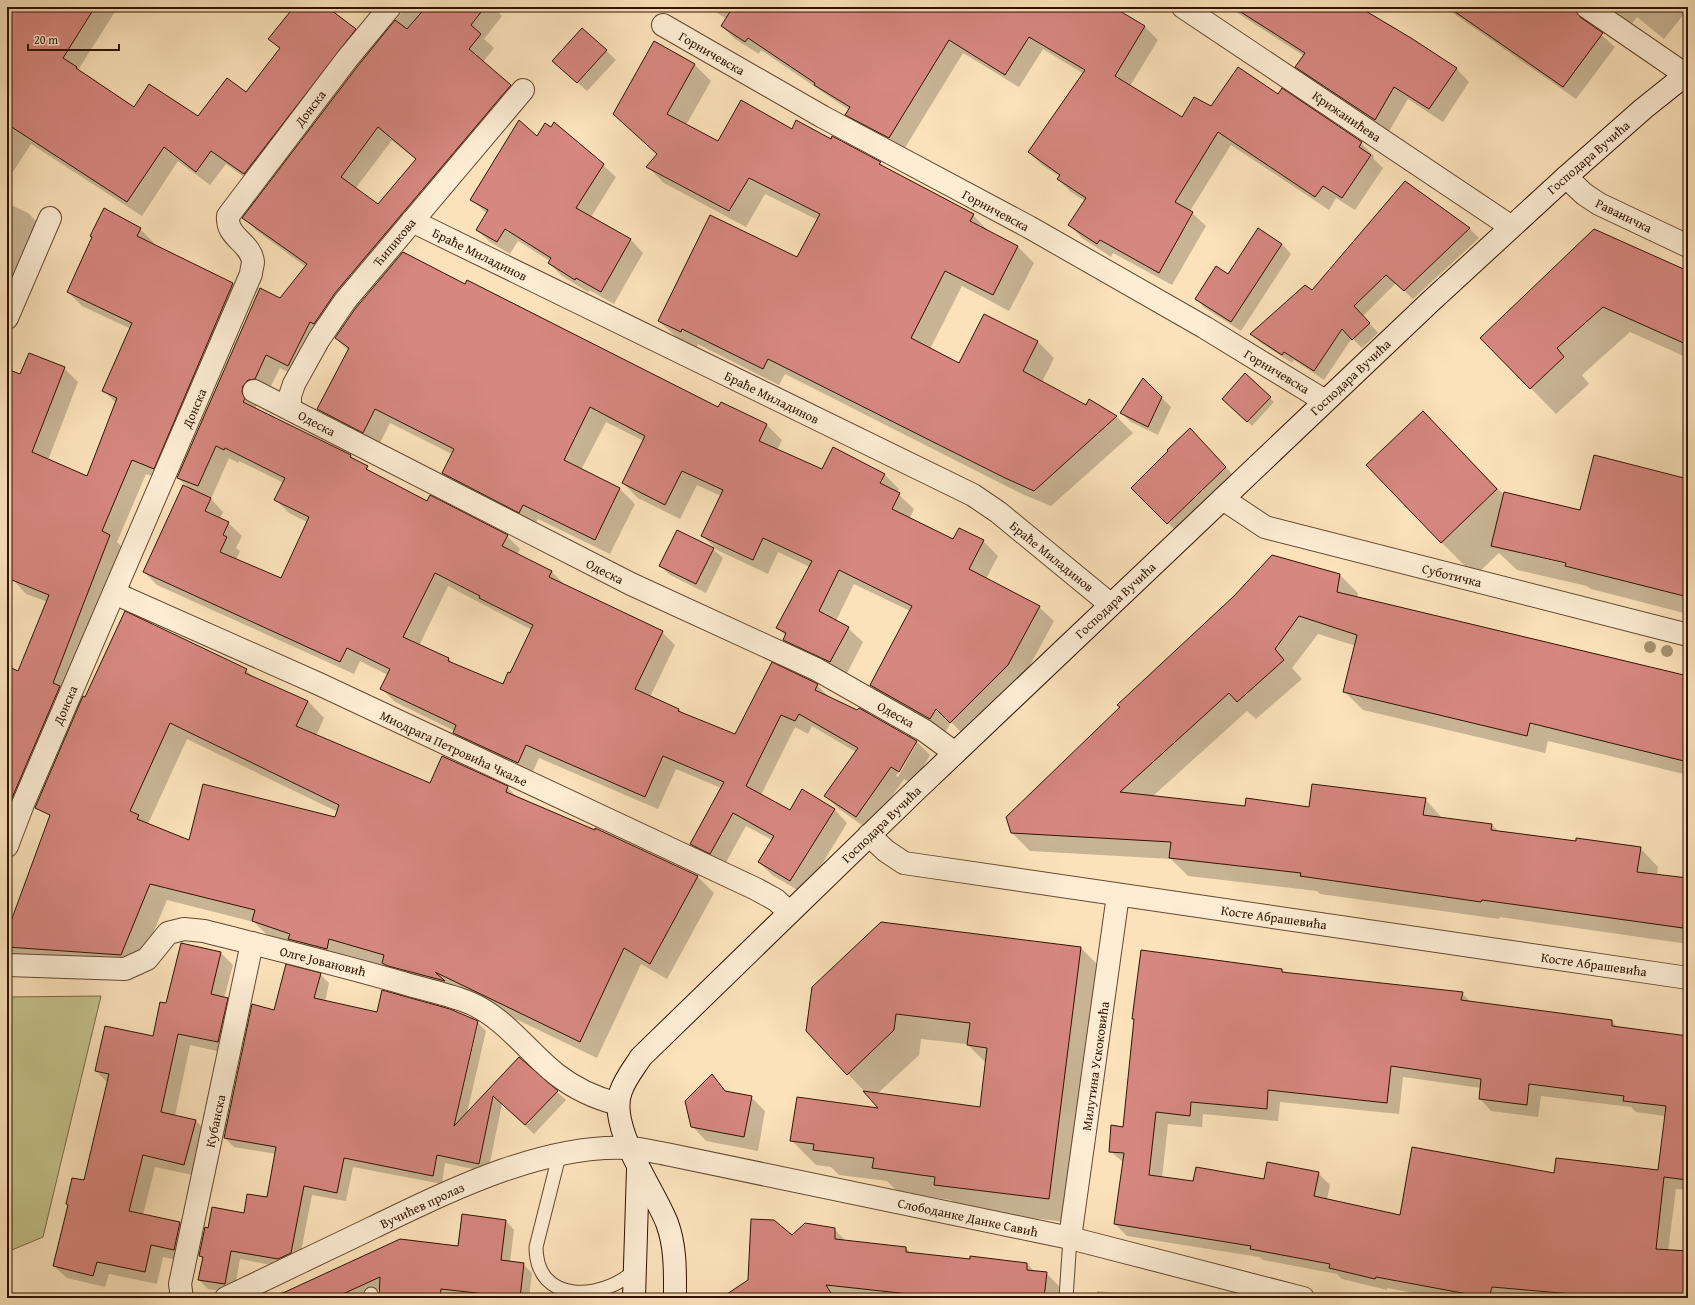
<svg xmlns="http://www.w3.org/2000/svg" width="1695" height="1305" font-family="'Gentium Book Plus',serif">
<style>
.green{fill:#c3c28c;stroke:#7a6a46}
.shadow{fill:#0003;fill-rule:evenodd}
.building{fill:#d6877f;stroke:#311301;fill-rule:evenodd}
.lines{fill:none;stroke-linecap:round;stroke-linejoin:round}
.lane-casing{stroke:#644730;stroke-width:15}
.street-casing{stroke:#644730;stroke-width:24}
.secondary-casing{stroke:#311301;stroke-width:24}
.lane{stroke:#fcecd3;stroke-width:13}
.street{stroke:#fcecd3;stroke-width:22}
.secondary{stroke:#fcecd3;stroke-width:22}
.tree{fill:#a89270}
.labels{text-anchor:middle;stroke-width:3;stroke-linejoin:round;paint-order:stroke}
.street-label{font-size:13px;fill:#311301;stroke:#fcecd3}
</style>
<rect width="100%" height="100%" fill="#fbe2bb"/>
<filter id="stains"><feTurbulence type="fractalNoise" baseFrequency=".005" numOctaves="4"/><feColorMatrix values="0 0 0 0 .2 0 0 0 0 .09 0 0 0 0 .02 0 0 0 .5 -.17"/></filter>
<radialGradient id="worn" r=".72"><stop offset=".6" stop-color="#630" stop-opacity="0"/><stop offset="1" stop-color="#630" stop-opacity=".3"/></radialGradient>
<!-- green -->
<polygon class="green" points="101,996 43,1237 7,1252 7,997"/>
<!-- shadow -->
<g class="shadow">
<polygon points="13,7 118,7 78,70 135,108 198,117 246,94 280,49 270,39 295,7 326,7 355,30 369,44 258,187 226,164 210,185 178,161 142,216 31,144 7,181 7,17"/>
<path d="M406 7H504L499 13 502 16 484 39 494 48 483 62 524 99 349 306 301 379 280 368 268 392 256 399V409L351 456 375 475 428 502 507 536 520 549 517 555 552 572 565 585 662 632 675 645 650 697 679 709 683 714 736 735 817 685 831 699 857 712 859 709 917 742 930 755 913 784 904 779 869 830 839 809 826 796 856 752 812 726 808 734 795 727 761 795 790 811 834 809 847 823 804 894 772 875 759 862 772 840 746 826 724 866 704 857 691 844 721 788 676 769 658 809 539 758 531 776 467 746 454 733 455 731 395 702 382 689 388 675 360 661 354 674 157 585 144 572 190 489 178 478 281 299 306 267 257 231 244 218 358 67ZM392 140 417 160 379 205 355 189ZM229 458 238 463 239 461 284 483 276 500 289 513 307 522 281 579 236 560 240 551 236 548 242 536 228 523 220 519 223 512 211 499ZM448 586 532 630 503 685 454 665 449 659 419 646ZM914 745H916L898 777 896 776Z"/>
<polygon points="708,7 1112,7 1145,27 1158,40 1130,86 1182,118 1211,108 1278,96 1361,143 1374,156 1373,158 1383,168 1355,210 1336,198 1329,210 1231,145 1190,211 1206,226 1172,285 1113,253 1111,257 1082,238 1069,225 1085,201 1071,192 1058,179 1060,177 1042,165 1029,152 1084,74 1043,49 1019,87 963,53 903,151 859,127 846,114 849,110 761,50 759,54 735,39 722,26 727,19"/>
<polygon points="1228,7 1357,7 1456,68 1469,82 1443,122 1408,99 1388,133 1310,80 1297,67 1304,56"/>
<polygon points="1447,7 1688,7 1688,9 1664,39 1637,17 1631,25 1587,19 1588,23 1615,47 1576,99 1454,14"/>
<polygon points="583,29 616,60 587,91 563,70"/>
<polygon points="694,64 711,81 686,125 718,143 792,131 831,140 880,163 887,169 973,215 989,232 1018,247 1034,263 1009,311 962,286 930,349 960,364 1038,342 1054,358 1042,382 1086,407 1089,400 1117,417 1133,433 1051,506 1022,494 785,374 779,385 698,344 697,347 676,337 659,321 798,259 818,220 765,194 746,227 664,183 648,167 658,155 614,114"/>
<polygon points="537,138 603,165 616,177 591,217 631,240 643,253 614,304 589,290 588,292 562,276 549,263 550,261 518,241 510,254 490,242 477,230 487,214 472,199"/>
<polygon points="1405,183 1470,229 1479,238 1413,299 1396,283 1363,316 1378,333 1362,348 1352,338 1324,380 1294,360 1292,363 1261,343 1252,334 1312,291"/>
<polygon points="7,203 28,213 42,227 13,289 7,286"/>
<polygon points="140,229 154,243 153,245 233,284 247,298 168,482 146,474 117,542 124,549 7,848 7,667 19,672 48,602 26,594 7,573 7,370 20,376 64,368 78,382 48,460 88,477 116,403 104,391 131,329 82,306 68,292"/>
<polygon points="1282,244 1291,254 1241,331 1205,308 1196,299 1229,275"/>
<polygon points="1688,273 1688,358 1630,332 1582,375 1589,384 1556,414 1482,338"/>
<polygon points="465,285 719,409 721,403 767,425 782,440 777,450 823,471 884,474 899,489 897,493 914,509 910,518 953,540 983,541 998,556 986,579 1039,607 1054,621 1022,680 966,737 951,722 945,733 886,700 871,685 910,611 854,584 836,621 848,628 863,642 845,677 799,655 784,640 786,636 777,628 810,567 778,552 768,574 717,550 702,535 721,496 697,485 680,519 638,498 623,483 644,441 606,422 581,470 620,489 635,504 610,554 538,519 534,527 458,488 443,473 452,454 390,423 378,447 334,424 319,409 349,352 336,338"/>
<polygon points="1245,375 1274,402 1252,426 1228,403"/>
<polygon points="1143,380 1171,407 1158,435 1131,422 1121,413"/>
<path d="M1423 412 1504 495 1581 511 1688 480V614L1591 589 1587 586 1517 570 1499 553 1475 576 1441 542ZM1519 551 1571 563V565L1519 553Z"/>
<polygon points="1199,439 1235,477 1177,532 1133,488"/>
<polygon points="713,549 723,558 706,593 670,575 660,566"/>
<polygon points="1340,575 1358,593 1357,598 1688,677 1688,775 1548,741 1545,753 1363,710 1345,692 1356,646 1318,634 1292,668 1302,679 1256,719 1247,711 1153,796 1246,807 1310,808 1425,799 1443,819 1492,825 1498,831 1577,842 1640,848 1658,867 1657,875 1688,879 1688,944 1500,917 1499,919 1320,894 1317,891 1188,876 1171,859 1030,851 1012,833"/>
<path d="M246 670 255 679 308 701 324 718 316 736 430 784 507 787 519 799 595 832 596 830 698 877 714 893 667 979 641 964 597 1058 449 987 400 979 388 967 346 955 343 965 270 938 254 922 167 900 137 971 19 963 7 950V935L83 727 86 698ZM187 739 338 812 335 819 189 842 148 824Z"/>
<path d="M882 923 1081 948 1106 973 1074 1223 960 1209 951 1200 898 1192 887 1181 839 1175 831 1167 816 1165 791 1140 881 1109 848 1074ZM921 1039 967 1044 986 1063 981 1108 877 1094 919 1055Z"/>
<polygon points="221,953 233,965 224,998 239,1011 230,1054 190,1045 175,1116 196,1121 208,1133 197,1176 155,1167 143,1215 180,1223 192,1235 186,1262 163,1257 157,1284 109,1274 105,1287 67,1278 54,1266 84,1181 108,1083 96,1071 154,1037 167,1004"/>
<path d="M1282 970 1286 973 1462 993 1472 1003 1612 1021 1618 1028 1688 1037V1190L1676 1189 1668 1251 1688 1252V1298H1440L1387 1288V1290L1342 1279 1337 1274 1263 1260 1259 1257 1127 1236 1115 1224 1124 1163 1110 1151 1124 1128 1135 1021 1133 1018ZM1403 1077 1481 1088 1480 1099 1491 1111 1538 1117 1541 1096 1631 1107 1636 1112 1666 1116 1659 1171 1555 1175 1400 1216 1327 1200 1330 1185 1318 1173 1264 1180 1194 1183 1162 1178 1168 1124 1202 1127 1203 1114 1278 1121 1280 1102 1399 1114Z"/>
<path d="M320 974 329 983 325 1002 378 1014 477 1022 486 1031 467 1113 519 1058 566 1100 534 1134 502 1104 488 1172 445 1163 442 1184 353 1167 346 1201 312 1195 299 1262 287 1268 240 1259 234 1293 208 1289 199 1280 203 1259 200 1255 209 1229 245 1214 268 1199 276 1154 234 1147 225 1138 275 1011ZM476 1025H478L453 1131H451Z"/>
<polygon points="712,1076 728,1093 751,1097 765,1111 758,1151 706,1141 692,1126"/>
<polygon points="506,1221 514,1230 510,1262 523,1264 532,1273 529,1298 379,1298 380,1289 360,1298 269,1298 283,1291 285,1293 459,1247"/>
<polygon points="834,1229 846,1241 906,1248 912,1254 1027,1264 1035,1272 1046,1273 1071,1298 1045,1298 1046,1291 1043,1291 1043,1298 729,1298 792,1237"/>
<polygon points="1097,1291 1163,1298 1096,1298"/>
</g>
<!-- building -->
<g class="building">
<polygon points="7,7 95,7 63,58 77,67 76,68 134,107 149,84 198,116 227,78 246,92 280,48 268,39 294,7 327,7 356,29 244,174 211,151 196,172 164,147 127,202 7,124"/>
<path d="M426 7H485L471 25 481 34 469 49 511 85 335 293 314 324 310 322 288 366 266 355 255 379 248 380 243 386 242 392 245 399 243 402 351 455 350 457 368 466 366 469 427 501 430 495 508 535 502 546 552 571 549 577 663 631 635 689 679 709 678 711 735 734 772 662 818 684 815 690 857 710 859 708 917 741 899 772 891 767 856 817 824 796 858 748 799 714 795 721 781 715 746 786 790 810 802 789 835 809 790 881 758 862 774 836 733 813 710 854 690 844 724 782 663 756 645 797 526 745 518 763 453 733 456 725 380 689 390 669 347 648 340 662 143 572 183 485 211 498 205 511 229 522 223 535 227 537 220 552 281 578 309 517 274 500 285 478 225 448 224 450 216 446 198 486 177 478 260 288 280 298 307 264 242 218 357 67 395 20 407 29ZM378 127 416 159 378 204 341 177ZM435 573 480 596 479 598 533 625 510 673 508 672 503 684 448 661 449 658 403 637Z"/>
<polygon points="733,7 1113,7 1145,26 1115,76 1182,117 1194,97 1211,106 1238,67 1278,94 1282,88 1362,142 1359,147 1371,155 1342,198 1323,186 1315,197 1218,132 1175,202 1193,212 1159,273 1100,240 1097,244 1068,225 1086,198 1057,179 1060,175 1028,152 1085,70 1029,37 1005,75 949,40 889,138 845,115 850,107 814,85 815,83 748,38 745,42 721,26"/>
<polygon points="1233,7 1359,7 1411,38 1457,68 1429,109 1394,87 1375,120 1295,67 1305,53"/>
<polygon points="1448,7 1575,7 1580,17 1603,33 1563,87"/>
<polygon points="582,28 607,50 577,83 552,61"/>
<polygon points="654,41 695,64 667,114 718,141 741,100 792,129 796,120 831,139 832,136 881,162 879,164 974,214 970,221 1018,246 993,295 945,271 911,338 959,363 984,314 1038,341 1023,371 1086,405 1089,399 1117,416 1034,491 1005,478 768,359 763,369 682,329 681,332 658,321 710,215 797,257 820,214 749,178 729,211 646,167 657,154 613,114"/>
<polygon points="519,120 537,136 545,123 551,127 554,122 604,164 576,208 631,239 601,292 576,278 575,280 548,263 551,258 505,229 497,242 476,230 488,210 470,200"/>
<polygon points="1405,181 1470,228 1404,291 1386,275 1354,306 1370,323 1352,340 1342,329 1314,371 1284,352 1282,355 1250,334 1305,285 1312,290"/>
<polygon points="104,208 141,228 137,236 233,283 154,469 132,460 102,531 110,535 53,683 60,686 12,798 7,795 7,666 18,671 49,595 7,578 7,369 20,374 29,353 65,367 32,452 87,476 117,398 102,391 132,323 67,292 92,237 90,236"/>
<polygon points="1258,228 1282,244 1231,322 1195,299 1216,266 1228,274"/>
<polygon points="1594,229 1688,271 1688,345 1603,307 1557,348 1564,357 1530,389 1480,338"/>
<polygon points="403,252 465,284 467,280 718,407 721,402 767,424 759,441 822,469 833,447 885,474 880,483 900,493 892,509 953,539 959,528 984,540 969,569 1040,606 1008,665 950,723 936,709 930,719 870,685 912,606 839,570 819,611 849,627 830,662 783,640 786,633 776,628 812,561 763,538 753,560 701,536 723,490 682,471 665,505 622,483 645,436 590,407 564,460 620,488 595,540 523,505 519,513 442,473 454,449 375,409 363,433 317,409 349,348 335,338 355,309"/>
<polygon points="1245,373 1271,397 1247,422 1222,399"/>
<polygon points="1143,378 1162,397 1148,427 1120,413"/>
<polygon points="1423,411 1497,489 1441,543 1366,465"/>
<polygon points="1190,428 1226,467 1167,524 1131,488 1168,451 1167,450"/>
<polygon points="1594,455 1688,479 1688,597 1565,566 1566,563 1491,546 1504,492 1580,510"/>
<polygon points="677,530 714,548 696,584 659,566"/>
<polygon points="1272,555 1340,574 1337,592 1688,676 1688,762 1530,723 1527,736 1343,692 1357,635 1299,616 1275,649 1284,660 1237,702 1229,693 1120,792 1245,806 1246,798 1309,807 1312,784 1426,798 1423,815 1492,824 1491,830 1576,841 1576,838 1641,847 1637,872 1688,878 1683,928 1482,900 1481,902 1300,876 1301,873 1169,858 1171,842 1011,833 1006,817 1120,707 1117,705 1234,596"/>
<path d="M125 611 247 669 245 673 308 701 296 726 430 783 442 756 508 786 506 792 595 830V828L698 876 650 964 624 948 580 1042 435 972 445 981 388 966 382 963 384 955 329 939 327 949 292 940 288 939 290 934 252 921 255 910 150 884 121 955 7 947V932L50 815 35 808 83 696 85 697ZM170 723 339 805 335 817 203 784 189 840 137 819 139 815 130 811Z"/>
<polygon points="881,922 1081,947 1049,1199 934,1185 935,1177 872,1168 874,1158 813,1150 814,1144 790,1141 797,1097 878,1108 863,1091 980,1107 987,1048 967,1045 970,1023 896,1014 894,1030 847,1075 806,1031 812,987"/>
<polygon points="181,943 221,952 211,994 228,998 218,1042 178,1034 161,1112 196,1120 184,1165 143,1155 129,1211 180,1222 174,1250 151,1245 145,1272 97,1262 93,1276 53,1266 68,1205 66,1204 72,1178 84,1180 109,1074 95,1071 105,1026 153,1036 160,1002 166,1003"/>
<path d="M1141 950 1282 969V972L1463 992 1461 1000 1612 1020V1026L1688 1036V1180L1664 1177 1656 1249 1688 1251V1298H1618L1492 1287 1489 1298 1376 1277 1375 1279 1329 1268 1330 1264 1250 1249 1251 1246 1114 1224 1124 1153 1109 1152 1111 1125 1123 1127 1134 1019H1132ZM1391 1066 1481 1079 1479 1099 1527 1105 1529 1084 1624 1096 1623 1101 1666 1106 1658 1170 1556 1158 1554 1173 1412 1147 1400 1215 1314 1196 1319 1172 1267 1162 1264 1179 1196 1167 1193 1181 1149 1175 1156 1112 1190 1116 1191 1102 1267 1109 1268 1090 1387 1103Z"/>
<polygon points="286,964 321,973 314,998 377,1012 382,990 450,1009 478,1021 454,1126 519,1057 558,1091 525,1125 493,1096 479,1164 437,1155 433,1176 344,1158 337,1193 304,1186 291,1253 278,1259 231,1251 225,1284 198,1280 203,1257 199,1256 205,1227 208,1228 212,1207 244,1213 247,1194 267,1197 276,1147 224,1138 252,1004 274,1010"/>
<polygon points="712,1074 725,1091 752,1096 744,1137 691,1127 685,1101"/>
<polygon points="462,1214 506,1220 501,1260 524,1263 520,1298 441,1289 440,1298 379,1298 380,1277 334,1298 272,1298 400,1239 458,1246"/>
<polygon points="751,1219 774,1220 792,1235 805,1223 835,1228 835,1239 906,1247 906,1252 970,1259 970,1256 1027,1263 1027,1270 1047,1272 1044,1298 946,1298 826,1285 834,1298 721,1298 748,1280"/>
</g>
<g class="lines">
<!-- lane casing -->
<g class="lane-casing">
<g id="lane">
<path d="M559 1156 536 1247C536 1305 603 1301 635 1270"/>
<polyline points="371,1298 371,1294"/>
<polyline points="1066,1298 1070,1238"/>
</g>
</g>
<!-- street casing -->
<g class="street-casing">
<g id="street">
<polyline points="1183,7 1510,226"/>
<polyline points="1587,7 1686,75"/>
<polyline points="663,25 823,117 1029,227 1204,327 1325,401"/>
<polyline points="1566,177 1584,194 1599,204 1688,246"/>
<polyline points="412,221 973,495 998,512 1110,604"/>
<polyline points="7,318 50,218"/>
<polyline points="254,391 631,584 816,669 925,731 955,753"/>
<polyline points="290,408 290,396 294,384 319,339 345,301 523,90"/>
<polyline points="1223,499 1265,527 1688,635"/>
<polyline points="114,593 319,684 756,889 776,900 789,912"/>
<polyline points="869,835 886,851 904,863 1688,978"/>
<path d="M7 846 23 804 251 274C251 270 253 265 253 262 251 242 226 238 228 216L347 59 390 7"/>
<path d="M7 965 125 969 147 959 168 933 184 929 204 931C271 948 337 964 403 983 425 990 449 994 470 1003 505 1018 527 1051 556 1074 575 1089 595 1098 618 1104"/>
<polyline points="1070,1238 1118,895"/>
<polyline points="182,1298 180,1284 252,943"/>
<path d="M226 1298C275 1274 325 1251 374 1227 449 1191 544 1143 630 1148 642 1149 654 1152 666 1154L1070 1238 1303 1298"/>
</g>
</g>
<!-- secondary casing -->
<g class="secondary-casing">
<g id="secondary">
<polyline points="634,1298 638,1169"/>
<path d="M675 1298C675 1273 676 1247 667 1223 654 1189 607 1127 621 1091 625 1079 634 1068 641 1057L915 791 1430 302 1566 177 1643 109 1688 73"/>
</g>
</g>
<!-- lane -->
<use href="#lane" class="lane"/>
<!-- street -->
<use href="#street" class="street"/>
<!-- secondary -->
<use href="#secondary" class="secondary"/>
</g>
<!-- trees -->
<g class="tree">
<circle cx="1650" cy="647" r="6"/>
<circle cx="1667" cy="651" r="6"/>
</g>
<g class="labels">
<!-- street labels -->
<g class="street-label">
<text transform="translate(712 53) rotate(30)" y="5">Горничевска</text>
<text transform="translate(310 108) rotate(-53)" y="5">Донска</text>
<text transform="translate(1347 116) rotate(34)" y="5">Крижанићева</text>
<text transform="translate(1588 157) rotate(-41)" y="5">Господара Вучића</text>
<text transform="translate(996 210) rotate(28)" y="5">Горничевска</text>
<text transform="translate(1624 215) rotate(26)" y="5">Раваничка</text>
<text transform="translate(394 242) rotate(-50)" y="5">Ћипикова</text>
<text transform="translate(480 254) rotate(26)" y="5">Браће Миладинов</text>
<text transform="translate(1277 371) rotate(31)" y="5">Горничевска</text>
<text transform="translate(1350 377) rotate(-43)" y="5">Господара Вучића</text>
<text transform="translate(772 397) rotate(26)" y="5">Браће Миладинов</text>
<text transform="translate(194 408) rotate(-67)" y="5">Донска</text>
<text transform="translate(317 423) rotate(28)" y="5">Одеска</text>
<text transform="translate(1052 556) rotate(39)" y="5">Браће Миладинов</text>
<text transform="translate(605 571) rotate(27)" y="5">Одеска</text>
<text transform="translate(1452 575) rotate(14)" y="5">Суботичка</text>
<text transform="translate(1115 600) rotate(-43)" y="5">Господара Вучића</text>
<text transform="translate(65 705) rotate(-67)" y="5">Донска</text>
<text transform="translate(896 714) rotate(29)" y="5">Одеска</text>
<text transform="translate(454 748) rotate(25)" y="5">Миодрага Петровића Чкаље</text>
<text transform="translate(881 824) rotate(-44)" y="5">Господара Вучића</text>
<text transform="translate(1274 917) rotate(8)" y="5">Косте Абрашевића</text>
<text transform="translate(323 961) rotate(14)" y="5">Олге Јовановић</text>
<text transform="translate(1594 964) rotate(8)" y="5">Косте Абрашевића</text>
<text transform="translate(1095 1066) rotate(-82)" y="5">Милутина Ускоковића</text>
<text transform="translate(215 1121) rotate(-78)" y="5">Кубанска</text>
<text transform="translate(422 1205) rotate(-25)" y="5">Вучићев пролаз</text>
<text transform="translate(968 1217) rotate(12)" y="5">Слободанке Данке Савић</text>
</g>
</g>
<!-- margin -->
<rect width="1695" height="1305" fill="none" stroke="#fbe2bb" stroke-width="24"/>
<rect x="8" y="8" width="1679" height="1289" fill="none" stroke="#311301" stroke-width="2"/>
<rect x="12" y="12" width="1671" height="1281" fill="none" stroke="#311301"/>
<!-- scale -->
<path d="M28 44v6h91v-6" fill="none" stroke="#311301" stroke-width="2"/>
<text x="34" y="44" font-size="12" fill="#311301" stroke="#fcecd3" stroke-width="3" paint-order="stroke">20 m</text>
<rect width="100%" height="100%" filter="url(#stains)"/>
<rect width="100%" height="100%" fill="url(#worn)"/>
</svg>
